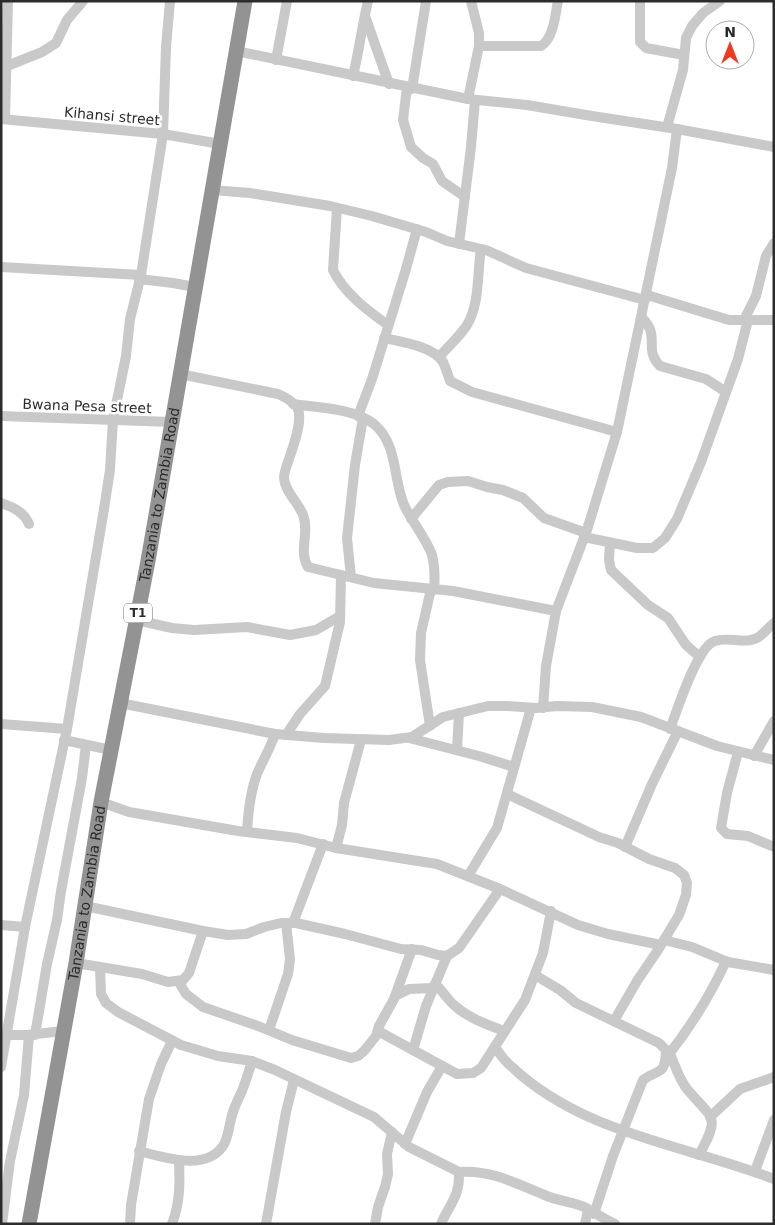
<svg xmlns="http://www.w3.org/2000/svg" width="775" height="1225" font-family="'DejaVu Sans',sans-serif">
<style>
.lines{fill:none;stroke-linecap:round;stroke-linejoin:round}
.minor{stroke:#c9c9c9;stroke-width:10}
.highway{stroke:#939393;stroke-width:15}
.labels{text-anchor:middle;stroke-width:5;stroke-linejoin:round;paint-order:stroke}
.shield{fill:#fff;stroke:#6b6b6b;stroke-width:1}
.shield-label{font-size:12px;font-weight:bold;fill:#2c2c2c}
.street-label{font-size:14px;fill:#2c2c2c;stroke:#fff}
</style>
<rect width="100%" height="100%" fill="#fff"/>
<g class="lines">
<!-- minor -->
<g class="minor">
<polyline points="640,1 640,42 646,48 684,55"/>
<polyline points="365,16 389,84"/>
<path d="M479 46H541C554 38 555 15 558 1"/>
<polyline points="236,51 468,99 527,105 592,116 677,129 774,147"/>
<polyline points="276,60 287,1"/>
<polyline points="7,66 42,52 56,43 67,20 83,1"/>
<path d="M353 76C359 51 362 26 368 1"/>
<polyline points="407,87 403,120 411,147 423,158 433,164 442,181 465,197"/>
<polyline points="412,89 426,1"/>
<polyline points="468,99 479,46 479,33 471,1"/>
<polyline points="1,119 163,134 220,144"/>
<polyline points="5,119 8,1"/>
<polyline points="667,127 683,70 686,38 692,26 703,13 720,1"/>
<polyline points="212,190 250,193 330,206 372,216 426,232 447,241 486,250 526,268 645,300"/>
<path d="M337 208 333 270C344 293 368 311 388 325"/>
<polyline points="459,244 471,147 475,100"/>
<polyline points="1,267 141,275"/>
<polyline points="139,279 173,283 195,287"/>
<polyline points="647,295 729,320 774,320"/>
<path d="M642 318C661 336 643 349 660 366L706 379 726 392"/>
<polyline points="744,320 756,296 766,256 774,243"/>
<path d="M384 338C401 342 433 346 443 362 446 368 448 375 450 381L472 392 617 432"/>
<path d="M439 357C448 347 460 336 467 325 480 303 477 274 481 249"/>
<path d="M180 374 278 394C285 397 292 401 297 407 304 419 293 447 289 459 287 465 284 472 284 478 285 492 298 502 303 515 310 532 298 551 308 567L374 583 453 591 556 611"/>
<path d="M293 404C318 408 353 408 374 424 398 444 393 479 404 505 412 522 426 538 432 555 435 567 435 578 434 590"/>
<polyline points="1,416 172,422"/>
<polyline points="358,416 372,379 406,269 417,229"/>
<path d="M1 503C13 507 24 512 29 524"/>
<polyline points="411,519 439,485 448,482 468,481 487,487 503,490 523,498 544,518 586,533"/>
<polyline points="584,537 637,548 653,548 665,538 677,519 701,462 738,359 748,320"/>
<polyline points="610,543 609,560 611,570 648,605 668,618 686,645 700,657"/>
<polyline points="351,577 347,538 355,465 363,418"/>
<polyline points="136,620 172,628 194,630 247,627 290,635 316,630 340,616"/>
<polyline points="120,703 275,734 324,738 389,740 412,737 443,717 488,706 507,706 536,708 557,706 592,707 641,717 717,746 774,760"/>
<polyline points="543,708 546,666 556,611 587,530 617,432 672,168 677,129"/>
<polyline points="1,724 67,729"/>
<polyline points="430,726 420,660 421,633 431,589"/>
<path d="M670 729C677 711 697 646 715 641 729 636 748 646 760 636 765 632 769 627 774 623"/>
<polyline points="286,735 300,714 325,686 340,622 341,575"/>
<polyline points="409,738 479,756 514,767"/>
<polyline points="64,740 111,750"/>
<polyline points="457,750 459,713"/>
<polyline points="738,752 727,793 721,828 727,834 748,836 774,847"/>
<polyline points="754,756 774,721"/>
<polyline points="507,794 599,837 618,843 649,859 675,868 684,875 687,883 686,895 679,915 658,950 637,981 614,1021"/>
<polyline points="101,802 129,812 238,831 297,838 336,848 437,864 500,889 578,925 608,934 661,945"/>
<path d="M247 832C248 813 250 793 257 774 263 760 270 749 275 734"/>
<polyline points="625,847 652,784 678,731"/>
<polyline points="336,848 342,825 344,803 361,740"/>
<polyline points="468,876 497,828 531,708"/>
<polyline points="85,906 203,931 228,935 246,934 264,927 281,923 296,923 345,934 401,949 421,950 438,955 447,956 459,948 500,889"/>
<polyline points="293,923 323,844"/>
<polyline points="1,925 25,927"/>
<polyline points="664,940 692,947 728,962 774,970"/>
<polyline points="76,963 142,974 168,982 183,980 189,973 203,931"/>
<path d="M100 967 101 994 106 1003 118 1012 181 1045 218 1056 252 1061 275 1070 374 1117 409 1147 459 1172C460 1197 450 1203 441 1224"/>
<path d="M535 975 560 990 576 1003 659 1043 666 1050C665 1077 659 1068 643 1080L613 1156 594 1214"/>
<polyline points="178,981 186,994 203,1007 258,1026 292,1040 351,1058 358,1056 364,1051 376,1036 379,1026 394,999 412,949"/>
<path d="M435 984C442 990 447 999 454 1005 468 1018 486 1024 504 1031"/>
<polyline points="395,996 409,989 433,988"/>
<polyline points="269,1030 288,974 290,959 286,923"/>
<polyline points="378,1031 457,1074 473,1073 481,1068 525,1000 543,953 551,911"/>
<polyline points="7,1035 27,1035 63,1031"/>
<polyline points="35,1035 47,964 57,920 61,891 82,778 86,745"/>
<path d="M495 1047C500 1054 505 1062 512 1067 583 1134 686 1145 774 1179"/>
<polyline points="413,1050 426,1006 447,956"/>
<path d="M670 1054C675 1065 679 1079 687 1089 713 1120 721 1115 699 1155"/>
<path d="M666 1058C690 1028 710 996 726 961"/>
<polyline points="1,1067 25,927 67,729 104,509 110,470 113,420 126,356 130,319 141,275 163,134 166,47 170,1"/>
<polyline points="710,1117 740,1089 774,1077"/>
<polyline points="405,1144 427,1092 442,1066"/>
<path d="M139 1151C164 1157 205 1172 223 1146 229 1137 229 1123 233 1112 235 1105 239 1098 242 1091 246 1081 249 1071 252 1061"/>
<polyline points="755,1171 774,1120"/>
<path d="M459 1172C491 1169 519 1185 547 1196 559 1201 573 1202 584 1207 594 1212 604 1219 615 1224"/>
<polyline points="2,1224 10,1161 24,1095 29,1035"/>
<polyline points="130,1224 131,1205 149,1099 161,1064 172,1041"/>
<path d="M172 1224C180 1203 180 1183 179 1161"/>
<polyline points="266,1224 286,1112 294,1080"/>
<polyline points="375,1224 378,1207 385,1187 388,1174 387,1154 392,1132"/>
<polyline points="585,1224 588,1210"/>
</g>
<!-- highway -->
<path class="highway" id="s1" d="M29 1224 76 963 101 802 148 561 245 1"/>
</g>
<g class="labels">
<!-- shield labels -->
<rect class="shield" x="124" y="603.5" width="28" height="19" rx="4"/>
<g class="shield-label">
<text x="138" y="617">T1</text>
</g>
<!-- street labels -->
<g class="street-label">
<text transform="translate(112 116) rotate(5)" y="5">Kihansi street</text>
<text transform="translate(87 406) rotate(2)" y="5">Bwana Pesa street</text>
<text dy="5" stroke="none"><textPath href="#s1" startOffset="741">Tanzania to Zambia Road</textPath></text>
<text dy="5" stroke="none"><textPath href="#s1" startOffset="336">Tanzania to Zambia Road</textPath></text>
</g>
</g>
<!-- border -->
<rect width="775" height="1225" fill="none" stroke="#2c2c2c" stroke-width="5"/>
<!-- north arrow -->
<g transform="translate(730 45)"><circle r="24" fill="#ffffff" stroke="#ababab"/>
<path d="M0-4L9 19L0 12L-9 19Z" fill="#f3371f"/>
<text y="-8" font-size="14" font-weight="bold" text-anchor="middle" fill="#2c2c2c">N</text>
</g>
</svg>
